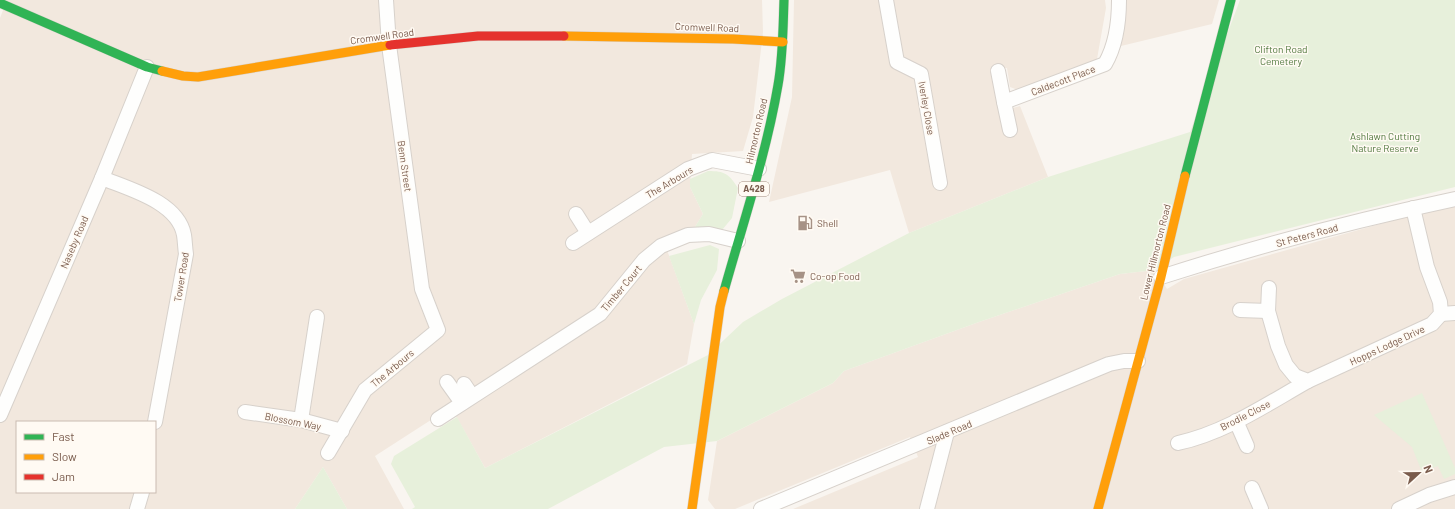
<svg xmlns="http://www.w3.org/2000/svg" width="1455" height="509" font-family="Barlow,sans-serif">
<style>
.residential{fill:#f2e8de;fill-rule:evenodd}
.green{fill:#e7f0db}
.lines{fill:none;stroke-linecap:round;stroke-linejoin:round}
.street-casing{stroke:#d7d1cb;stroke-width:16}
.fast-casing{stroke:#d9d2cb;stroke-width:10}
.slow-casing{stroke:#d9d2cb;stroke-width:10}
.jam-casing{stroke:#d9d2cb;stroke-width:10}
.street{stroke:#fefefd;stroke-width:14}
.fast{stroke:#30b455;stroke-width:9}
.slow{stroke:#ff9f0a;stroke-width:9}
.jam{stroke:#e5322d;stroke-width:9}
.labels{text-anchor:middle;stroke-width:3;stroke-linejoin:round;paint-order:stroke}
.shield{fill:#fffaf3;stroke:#a28b7f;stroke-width:1}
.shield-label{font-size:9px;font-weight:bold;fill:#7a5c4d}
.street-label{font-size:10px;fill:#7a5c4d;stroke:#fffaf3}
.park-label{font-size:10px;fill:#537a41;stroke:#fffaf3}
.poi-label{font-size:10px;fill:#7a5c4d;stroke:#fffaf3;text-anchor:start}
</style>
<rect width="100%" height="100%" fill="#f9f5f0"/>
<!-- residential -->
<g class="residential">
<path d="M7 0H762L763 32 753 117 743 151 692 154 690 187 703 214 693 230 663 239 694 324 687 364 485 468 451 407 375 456 404 509H347L323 467 295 509H0V18ZM17 422H155V492H17Z"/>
<polygon points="794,0 1105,0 1106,8 1097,59 1018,90 1010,87 1007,68 992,70 1005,135 1015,134 1011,113 1013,108 1020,106 1048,177 909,233 890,170 769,202 792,97"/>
<polygon points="1124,0 1219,0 1212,24 1121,46"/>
<polygon points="1455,206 1455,509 793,509 918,457 910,437 735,509 715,509 708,500 717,441 833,383 844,371 979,322 1120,274 1155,270 1167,289 1184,279 1412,215"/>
</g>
<!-- green -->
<g class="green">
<polygon points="1240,0 1455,0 1455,187 1174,257 1155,270 1120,274 979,322 844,371 833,383 717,441 664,447 548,509 412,509 415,507 391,464 394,456 457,417 485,468 708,355 743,322 782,299 909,233 1048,177 1190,132"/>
<path d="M708 171C725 171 729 174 738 188L732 218 722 230H693L703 214 690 187V179Z"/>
<polygon points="710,245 719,249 717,270 701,300 694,324 669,256"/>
<polygon points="1422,393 1455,468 1455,474 1444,479 1438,466 1422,472 1412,447 1374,415"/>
<polygon points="323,467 347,509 295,509"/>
</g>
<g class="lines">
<!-- street casing -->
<g class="street-casing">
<g id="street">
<polyline points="886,0 897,62 921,74 940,183"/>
<polyline points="998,71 1004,102"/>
<path d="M1010 130 1004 102 1105 64C1116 45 1119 23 1119 0"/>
<path d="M102 178C129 189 178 202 184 235 185 241 185 248 186 254L155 422"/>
<polyline points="576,214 588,233"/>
<polyline points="573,243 688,169 712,160 759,169"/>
<path d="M1161 277C1257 246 1356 220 1455 199"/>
<polyline points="1269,288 1268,311 1278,346 1286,365 1295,376 1308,381 1432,324 1441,314 1440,302 1427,267 1413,208"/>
<polyline points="1240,310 1268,311"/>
<polyline points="1441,314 1455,313"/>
<polyline points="447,382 462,403"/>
<polyline points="464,384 472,396"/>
<polyline points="245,412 301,420 342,431"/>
<polyline points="0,415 102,178 147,67"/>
<polyline points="438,419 600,314 644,260 661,246 688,235 709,234 738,241"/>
<polyline points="301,420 317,317"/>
<polyline points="1236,421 1247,446"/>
<path d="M1178 443C1225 433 1267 404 1308 381"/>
<polyline points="328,453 365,390 438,330 422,289 389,45 386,0"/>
<polyline points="1252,488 1261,509"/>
<polyline points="137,509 142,492"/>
<polyline points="761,509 1109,364 1124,361 1138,361"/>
<polyline points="927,509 947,432"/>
<polyline points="1399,509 1429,495 1455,487"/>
</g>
</g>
<!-- fast casing -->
<g class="fast-casing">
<g id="fast">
<polyline points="0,3 147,67 162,71"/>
<polyline points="1185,176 1231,0"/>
<path d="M724 291C743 223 766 155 778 85 783 57 783 28 784 0"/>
</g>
</g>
<!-- slow casing -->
<g class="slow-casing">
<g id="slow">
<polyline points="564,36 733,39 783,42"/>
<polyline points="162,71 183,76 198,77 390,45"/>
<polyline points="692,509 720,307 724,291"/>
<polyline points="1098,509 1161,277 1185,176"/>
</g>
</g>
<!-- jam casing -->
<g class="jam-casing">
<polyline id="jam" points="390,45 478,36 564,36"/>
</g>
<!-- street -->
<use href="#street" class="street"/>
<!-- fast -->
<use href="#fast" class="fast"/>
<!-- slow -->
<use href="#slow" class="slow"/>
<!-- jam -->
<use href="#jam" class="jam"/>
</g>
<!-- icons -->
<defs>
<g id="fuel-bare" transform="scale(1.2)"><path d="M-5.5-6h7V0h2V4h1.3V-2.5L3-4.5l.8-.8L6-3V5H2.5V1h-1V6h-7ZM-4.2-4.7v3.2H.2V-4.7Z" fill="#a69286" stroke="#fffaf3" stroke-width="2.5" paint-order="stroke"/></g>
<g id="supermarket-bare" transform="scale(1.2)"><path d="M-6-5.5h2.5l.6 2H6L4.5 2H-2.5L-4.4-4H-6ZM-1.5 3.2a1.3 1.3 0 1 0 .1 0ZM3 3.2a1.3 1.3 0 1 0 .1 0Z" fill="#a69286" stroke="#fffaf3" stroke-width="2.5" paint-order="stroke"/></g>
</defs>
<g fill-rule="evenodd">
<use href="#fuel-bare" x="805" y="223"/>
<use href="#supermarket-bare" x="798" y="276"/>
</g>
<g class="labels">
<!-- shield labels -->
<rect class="shield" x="739" y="182" width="30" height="14" rx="3"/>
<g class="shield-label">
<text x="754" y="192">A428</text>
</g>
<!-- street labels -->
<g class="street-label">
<text transform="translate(707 27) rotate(2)" y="4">Cromwell Road</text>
<text transform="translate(382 36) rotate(-8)" y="4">Cromwell Road</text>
<text transform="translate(1063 80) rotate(-21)" y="4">Caldecott Place</text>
<text transform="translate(927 108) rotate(80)" y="4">Iverley Close</text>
<text transform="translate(756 131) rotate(-77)" y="4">Hilmorton Road</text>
<text transform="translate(405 166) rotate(82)" y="4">Benn Street</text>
<text transform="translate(669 182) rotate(-31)" y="4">The Arbours</text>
<text transform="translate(1307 235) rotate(-15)" y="4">St Peters Road</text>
<text transform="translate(74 242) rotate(-67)" y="4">Naseby Road</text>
<text transform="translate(1155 252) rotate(-76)" y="4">Lower Hillmorton Road</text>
<text transform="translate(181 277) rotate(-81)" y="4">Tower Road</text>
<text transform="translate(621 288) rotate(-50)" y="4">Timber Court</text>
<text transform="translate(1387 345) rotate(-25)" y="4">Hopps Lodge Drive</text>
<text transform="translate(392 368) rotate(-40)" y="4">The Arbours</text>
<text transform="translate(1245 415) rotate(-27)" y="4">Brodie Close</text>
<text transform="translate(293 421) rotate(11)" y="4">Blossom Way</text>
<text transform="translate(949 432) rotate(-23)" y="4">Slade Road</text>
</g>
<!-- park labels -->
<g class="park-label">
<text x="1281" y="53">Clifton Road<tspan x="1281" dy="12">Cemetery</tspan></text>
<text x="1385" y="140">Ashlawn Cutting<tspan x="1385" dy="12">Nature Reserve</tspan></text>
</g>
<!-- poi labels -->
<g class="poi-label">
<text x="817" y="227">Shell</text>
<text x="810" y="280">Co-op Food</text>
</g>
</g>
<!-- legend -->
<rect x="16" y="421" width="140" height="72" fill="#fffaf3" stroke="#cabbb1"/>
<rect x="24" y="434" width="20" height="6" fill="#30b455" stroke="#cabbb1"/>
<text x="52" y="441" font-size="12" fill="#7a5c4d">Fast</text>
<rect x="24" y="454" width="20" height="6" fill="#ff9f0a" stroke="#cabbb1"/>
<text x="52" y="461" font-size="12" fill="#7a5c4d">Slow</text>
<rect x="24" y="474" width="20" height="6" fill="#e5322d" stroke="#cabbb1"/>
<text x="52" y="481" font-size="12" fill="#7a5c4d">Jam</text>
<!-- north arrow -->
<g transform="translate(1419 473) rotate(68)" stroke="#fffaf3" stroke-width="3" paint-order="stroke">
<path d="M0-3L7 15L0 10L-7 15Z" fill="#7a5c4d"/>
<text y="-6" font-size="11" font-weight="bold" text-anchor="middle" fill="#7a5c4d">N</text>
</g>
</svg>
